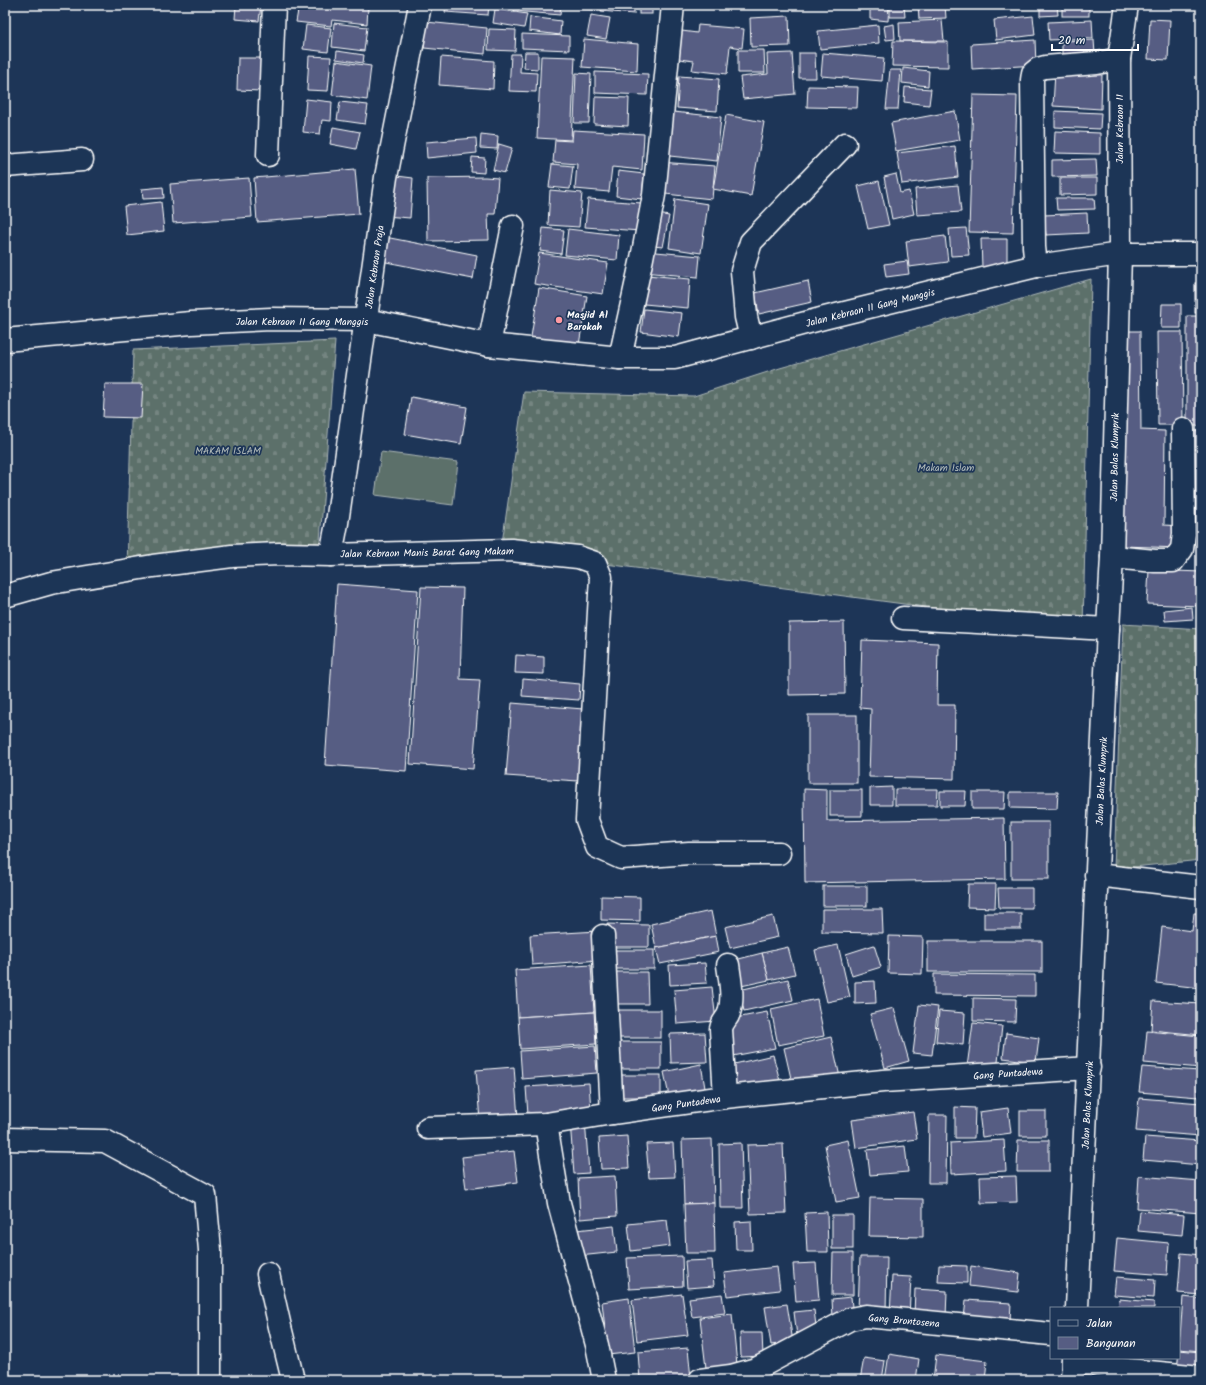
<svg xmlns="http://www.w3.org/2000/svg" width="1206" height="1385" font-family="Kalam,sans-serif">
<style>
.cemetery{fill:url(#cemetery-stones);stroke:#adb7b5}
.pitch{fill:#5b6f6b;stroke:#adb7b5}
.building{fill:#565d83;stroke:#fff}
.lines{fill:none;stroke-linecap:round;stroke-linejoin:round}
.minor-casing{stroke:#fff;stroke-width:25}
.minor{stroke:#1d3557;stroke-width:22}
.poi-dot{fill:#ff9aa2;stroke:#1d3557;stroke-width:1.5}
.labels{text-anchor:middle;stroke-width:3.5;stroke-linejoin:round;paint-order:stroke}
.street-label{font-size:10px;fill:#fff;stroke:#1d3557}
.poi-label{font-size:10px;font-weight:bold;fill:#fff;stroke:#1d3557;text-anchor:start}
.park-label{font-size:10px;fill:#b5bebc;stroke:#1d3557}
</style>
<defs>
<pattern id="cemetery-stones" width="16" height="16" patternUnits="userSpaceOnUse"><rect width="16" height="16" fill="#5b6f6b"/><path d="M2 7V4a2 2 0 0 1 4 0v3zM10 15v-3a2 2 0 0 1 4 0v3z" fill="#748581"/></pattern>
</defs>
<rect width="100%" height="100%" fill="#1d3557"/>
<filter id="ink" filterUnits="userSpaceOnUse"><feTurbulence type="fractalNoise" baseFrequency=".025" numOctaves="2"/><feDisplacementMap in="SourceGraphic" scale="8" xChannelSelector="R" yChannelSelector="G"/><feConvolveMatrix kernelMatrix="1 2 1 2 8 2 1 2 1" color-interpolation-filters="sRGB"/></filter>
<g filter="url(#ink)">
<!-- cemetery -->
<g class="cemetery">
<polygon points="1091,279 1083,628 501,550 524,392 694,396 780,368"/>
<polygon points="335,341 319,554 127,570 133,350"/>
<polygon points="1123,624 1201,629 1201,860 1114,869"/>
</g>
<!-- pitch -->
<polygon class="pitch" points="381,452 458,462 453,505 375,495"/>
<!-- building -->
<g class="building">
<polygon points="236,5 261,5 259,21 235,19"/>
<polygon points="299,5 353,5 368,7 367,24 332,20 331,26 296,22"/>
<polygon points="446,5 489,5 488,15 445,12"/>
<polygon points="515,5 561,5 560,15 514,11"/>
<polygon points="581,5 597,5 597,10 581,9"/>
<polygon points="602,5 634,5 634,14 601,11"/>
<rect x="639" y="5" width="13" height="9"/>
<polygon points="834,5 867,5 867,9 834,8"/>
<polygon points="870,5 889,5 888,21 870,19"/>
<polygon points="890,5 904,5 905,17 890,17"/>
<polygon points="918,5 945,5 946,18 919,19"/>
<polygon points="1040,5 1057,5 1058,15 1040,16"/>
<rect x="1062" y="5" width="27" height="11"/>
<polygon points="495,9 527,14 524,28 493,23"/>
<polygon points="591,15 610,18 606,39 587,36"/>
<polygon points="789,16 790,46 751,47 750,18"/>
<polygon points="1033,16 1035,35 996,40 994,20"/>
<polygon points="530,17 561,21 560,35 529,31"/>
<polygon points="1150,19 1170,20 1168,60 1148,59"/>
<polygon points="942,20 944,41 900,41 899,22"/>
<polygon points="1092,20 1093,38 1049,40 1048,22"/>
<polygon points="426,22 487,28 485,54 424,48"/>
<polygon points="334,23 367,27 364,51 332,47"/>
<polygon points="894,24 895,39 886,40 884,26"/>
<polygon points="306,25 331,28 328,52 303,49"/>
<polygon points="698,25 744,29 742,48 730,46 727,74 692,70 694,61 679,59 682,31 697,33"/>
<polygon points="878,25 879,43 820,49 818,31"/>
<polygon points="489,29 516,30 515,51 488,50"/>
<polygon points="522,34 569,36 569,50 522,48"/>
<polygon points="584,39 638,44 637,71 582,67"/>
<polygon points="1035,40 1036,65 972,69 971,44"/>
<polygon points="1094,40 1095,54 1062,55 1062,41"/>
<polygon points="893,41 948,42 948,67 892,66"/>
<polygon points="738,50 764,50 765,73 738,73"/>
<polygon points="337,51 364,55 363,63 336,59"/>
<polygon points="525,52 538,52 538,69 524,68"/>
<polygon points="792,53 795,94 743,99 740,77 768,74 767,54"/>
<polygon points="799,53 815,53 816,78 799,78"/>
<polygon points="823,53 884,58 882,81 821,76"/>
<polygon points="511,54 521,54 520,72 537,73 536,92 509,91"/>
<polygon points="309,56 331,57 328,91 307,90"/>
<polygon points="541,56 575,57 571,140 537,138"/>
<polygon points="441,57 494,61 493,89 439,85"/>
<polygon points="238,58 262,58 261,91 237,90"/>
<polygon points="336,61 371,66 367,100 332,95"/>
<polygon points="903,68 929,71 928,86 902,83"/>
<polygon points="890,70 901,70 898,109 886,109"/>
<polygon points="595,72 648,74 647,95 595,93"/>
<polygon points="1055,72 1102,75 1101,109 1053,106"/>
<polygon points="576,73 591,74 589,123 574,123"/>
<polygon points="679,76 719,79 717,111 677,108"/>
<polygon points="808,86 858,87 857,108 807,107"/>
<polygon points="905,87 931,89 929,105 904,102"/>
<polygon points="973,95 1017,96 1013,233 969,232"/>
<polygon points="595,97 629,98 628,126 594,124"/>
<polygon points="306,99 332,102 331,121 322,120 320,134 303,132"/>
<polygon points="340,102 368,105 365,124 337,120"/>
<polygon points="664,111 721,117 717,161 660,155"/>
<polygon points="955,111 960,140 896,151 891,123"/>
<polygon points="1055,111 1101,113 1100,129 1055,127"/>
<polygon points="726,115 764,122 751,196 713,189"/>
<polygon points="333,127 360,132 356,149 330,144"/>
<polygon points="573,130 644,134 642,170 612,167 609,192 575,189 577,164 553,162 555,140 572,141"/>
<polygon points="1055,131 1100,133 1100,154 1054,153"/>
<polygon points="481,134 498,136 497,149 480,148"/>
<polygon points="476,138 477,153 427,158 426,142"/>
<polygon points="499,144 512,148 505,173 493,170"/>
<polygon points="955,146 958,177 902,184 897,153"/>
<polygon points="472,157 485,158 484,173 471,172"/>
<polygon points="1096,159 1097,176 1052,177 1052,160"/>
<polygon points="659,162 715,166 712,199 656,193"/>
<polygon points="552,164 573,166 570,189 549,187"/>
<polygon points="355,169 359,214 257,222 254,178"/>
<polygon points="618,171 644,174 642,199 616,196"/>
<polygon points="896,174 900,193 909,191 914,214 892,219 884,177"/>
<polygon points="389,175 413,178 410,218 385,216"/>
<polygon points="485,177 498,178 495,214 488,214 489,240 428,241 427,178"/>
<polygon points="249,178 252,217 173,223 170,184"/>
<polygon points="1060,178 1097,178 1097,194 1060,195"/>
<polygon points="879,181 889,225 868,229 858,186"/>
<polygon points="958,185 961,212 917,215 915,189"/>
<polygon points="163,187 164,198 143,199 142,189"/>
<polygon points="550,190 582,193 579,227 548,225"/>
<polygon points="1056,198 1094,198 1095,209 1057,210"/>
<polygon points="588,199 642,203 640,231 585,227"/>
<polygon points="675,199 708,204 701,253 669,248"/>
<polygon points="161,202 164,231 127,235 124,206"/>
<polygon points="1087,213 1088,233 1046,235 1044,215"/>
<polygon points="658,214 669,216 663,247 653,246"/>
<polygon points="543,228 564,230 561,254 540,251"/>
<polygon points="966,228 969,255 951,256 949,229"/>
<polygon points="568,229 619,235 617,260 565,255"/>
<polygon points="945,236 948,262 909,267 906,241"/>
<polygon points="385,237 477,255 473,279 381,261"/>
<polygon points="981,239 1007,239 1007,267 982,267"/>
<polygon points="645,251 700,256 698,277 643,272"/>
<polygon points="539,253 608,263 603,294 534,284"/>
<polygon points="907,261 909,274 886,277 884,264"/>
<polygon points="647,275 690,279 688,308 644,304"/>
<polygon points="808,281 812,302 759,314 755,293"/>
<rect x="1195" y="283" width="6" height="30"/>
<polygon points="539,288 587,296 578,351 530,343"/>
<polygon points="1162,304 1181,304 1181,328 1161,328"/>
<polygon points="644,309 682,313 679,337 641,332"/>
<rect x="1187" y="316" width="14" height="110"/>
<polygon points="1123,331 1140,331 1141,430 1165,431 1164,525 1181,526 1181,548 1122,546"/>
<polygon points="1157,332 1182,332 1183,425 1158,425"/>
<polygon points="105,384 143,384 141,418 103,417"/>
<polygon points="411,397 467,407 461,444 405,434"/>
<rect x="1186" y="431" width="15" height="93"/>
<polygon points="1149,570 1201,572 1201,606 1147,604"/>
<polygon points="337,584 418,590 406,771 325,765"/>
<polygon points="421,587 463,588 460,679 480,680 473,769 410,764"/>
<polygon points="1192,607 1193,619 1165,621 1164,610"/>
<polygon points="844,622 845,694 789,695 789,623"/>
<polygon points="862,640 938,643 937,705 955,705 954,779 869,777 871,709 860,708"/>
<polygon points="516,655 544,657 544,674 515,673"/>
<polygon points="523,679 580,684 579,700 522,696"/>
<polygon points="512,703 583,709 578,781 506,776"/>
<rect x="808" y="715" width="49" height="68"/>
<polygon points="892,787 892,805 870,805 870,788"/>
<polygon points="804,789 827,790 827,821 1004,818 1005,879 805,883"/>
<polygon points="895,789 938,789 937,805 895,805"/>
<rect x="830" y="790" width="32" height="26"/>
<polygon points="940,791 966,791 965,806 940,806"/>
<polygon points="972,792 1005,792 1004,809 972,809"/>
<polygon points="1010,792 1058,792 1057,809 1010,808"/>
<rect x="1011" y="822" width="38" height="57"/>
<polygon points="968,884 996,884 995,908 967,907"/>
<rect x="823" y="886" width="44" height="20"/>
<polygon points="998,888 1032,888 1032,908 999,908"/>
<polygon points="601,896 640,897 640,921 601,920"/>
<polygon points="822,909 882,909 883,933 822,932"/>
<polygon points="711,911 716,936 656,948 651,924"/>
<rect x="984" y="913" width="37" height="16"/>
<polygon points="1194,913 1201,913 1201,988 1156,983 1162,927 1192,931"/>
<polygon points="773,916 778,937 730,948 725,927"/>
<polygon points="606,924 649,925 649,947 606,947"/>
<polygon points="598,931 600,960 532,965 530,935"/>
<polygon points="716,936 719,952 660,964 656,948"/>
<polygon points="889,936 923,937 922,974 888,973"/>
<rect x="928" y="941" width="114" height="31"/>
<polygon points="838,945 850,997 827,1002 815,950"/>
<polygon points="874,945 881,967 852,976 846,954"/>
<polygon points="788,947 795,974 769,980 762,953"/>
<rect x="607" y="950" width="47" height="19"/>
<polygon points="762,953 769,980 741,986 735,960"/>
<polygon points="705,963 707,983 670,985 669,965"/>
<polygon points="591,965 594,1012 518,1017 515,970"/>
<polygon points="612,972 647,972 648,1004 612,1004"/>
<polygon points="934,974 1035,975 1035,996 934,995"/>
<polygon points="788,979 793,1000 744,1011 739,990"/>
<polygon points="875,981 876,1003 855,1004 855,982"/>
<polygon points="712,987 716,1021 677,1024 674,990"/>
<polygon points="973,998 1016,999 1015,1022 973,1021"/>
<polygon points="817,999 824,1036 778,1045 771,1009"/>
<polygon points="1153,1001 1201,1004 1201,1035 1151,1030"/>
<polygon points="919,1005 938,1007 932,1055 913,1053"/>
<polygon points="894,1008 909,1061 885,1068 870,1014"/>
<rect x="612" y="1010" width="49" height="28"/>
<polygon points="939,1011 965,1013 963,1045 936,1042"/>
<polygon points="594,1012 596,1044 520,1049 518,1017"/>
<polygon points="767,1012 775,1048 733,1056 725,1020"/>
<polygon points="973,1023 1002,1026 997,1071 967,1067"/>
<polygon points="1147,1031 1201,1036 1201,1068 1144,1063"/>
<polygon points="705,1033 707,1062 671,1063 670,1034"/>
<polygon points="1006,1033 1039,1038 1036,1062 1003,1058"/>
<polygon points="831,1037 840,1077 793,1087 784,1048"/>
<rect x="613" y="1042" width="48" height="27"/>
<polygon points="595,1046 597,1073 522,1079 520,1051"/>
<polygon points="773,1055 780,1081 732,1093 726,1066"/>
<polygon points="701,1064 706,1094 670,1101 664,1072"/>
<polygon points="514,1067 518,1118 480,1121 476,1070"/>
<polygon points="1142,1067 1200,1071 1198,1097 1139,1092"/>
<rect x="613" y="1075" width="48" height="22"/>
<polygon points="589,1083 591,1110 528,1115 526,1087"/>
<polygon points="1139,1098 1201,1103 1201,1136 1136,1131"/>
<polygon points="955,1107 975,1108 974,1138 955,1138"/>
<polygon points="1008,1108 1011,1133 982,1137 979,1112"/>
<rect x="1020" y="1111" width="26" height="25"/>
<polygon points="913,1112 917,1139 856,1148 852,1120"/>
<polygon points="929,1115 947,1115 946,1183 928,1183"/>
<polygon points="585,1120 589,1173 574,1174 570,1121"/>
<polygon points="627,1136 629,1168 601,1169 599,1138"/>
<polygon points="1145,1137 1201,1141 1201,1165 1143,1160"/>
<polygon points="712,1139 714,1203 684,1204 682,1140"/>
<polygon points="848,1140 860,1198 836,1202 825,1145"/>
<polygon points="1004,1140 1006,1171 951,1174 950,1143"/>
<polygon points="1018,1140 1049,1140 1049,1172 1017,1172"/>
<polygon points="673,1143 675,1177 649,1178 646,1144"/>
<polygon points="741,1143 743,1208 720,1208 719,1144"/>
<polygon points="783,1144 786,1213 750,1214 747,1145"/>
<polygon points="905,1146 908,1172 870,1175 867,1150"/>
<polygon points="514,1151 518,1182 466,1189 462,1157"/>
<polygon points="615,1176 617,1216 580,1219 578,1178"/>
<polygon points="1016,1176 1017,1202 981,1203 980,1177"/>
<polygon points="1139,1176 1201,1181 1201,1213 1137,1208"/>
<polygon points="870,1198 923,1199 923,1237 869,1236"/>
<polygon points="714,1203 715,1253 686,1253 684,1204"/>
<polygon points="1140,1211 1184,1215 1182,1235 1138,1231"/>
<polygon points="827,1212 828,1252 807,1252 805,1213"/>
<rect x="832" y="1215" width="21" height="34"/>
<polygon points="667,1220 670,1246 631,1251 628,1224"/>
<polygon points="751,1221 752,1250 736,1250 735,1222"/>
<polygon points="614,1226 617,1252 579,1256 576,1230"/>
<polygon points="1117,1238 1169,1243 1167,1275 1114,1271"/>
<polygon points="833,1253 853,1253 853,1295 832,1295"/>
<polygon points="1181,1253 1201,1255 1201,1295 1178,1293"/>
<polygon points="682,1256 683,1286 629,1289 627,1258"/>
<polygon points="860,1257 887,1257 886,1312 858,1311"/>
<polygon points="712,1260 714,1286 687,1288 685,1261"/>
<polygon points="816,1263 819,1300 796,1302 793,1264"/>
<polygon points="939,1265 967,1266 967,1283 938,1282"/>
<polygon points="971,1266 1020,1273 1018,1292 969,1286"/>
<polygon points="777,1267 780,1290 727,1296 724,1273"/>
<polygon points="892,1276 911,1277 909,1317 890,1315"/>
<polygon points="1116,1277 1155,1280 1154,1298 1114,1295"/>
<polygon points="915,1289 947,1291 946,1317 914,1315"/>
<polygon points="682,1294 688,1335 637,1341 632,1300"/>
<polygon points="722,1294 725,1313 692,1317 689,1298"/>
<polygon points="851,1297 853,1317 833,1318 832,1299"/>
<polygon points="1183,1297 1201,1299 1201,1351 1179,1349"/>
<polygon points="629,1298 635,1352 608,1355 602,1302"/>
<polygon points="1119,1299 1154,1302 1154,1308 1118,1308"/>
<polygon points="966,1300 1011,1303 1010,1321 964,1318"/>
<polygon points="787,1304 793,1342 771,1345 765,1307"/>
<polygon points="814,1310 817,1334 797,1336 794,1312"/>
<polygon points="732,1314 737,1365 706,1368 700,1318"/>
<polygon points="740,1333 762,1333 763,1356 741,1357"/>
<polygon points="688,1348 691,1379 640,1380 638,1352"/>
<polygon points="1179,1350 1201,1352 1201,1372 1177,1370"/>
<polygon points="889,1354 919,1359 916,1380 885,1380"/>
<polygon points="936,1355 987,1361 985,1380 933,1380"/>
<polygon points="864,1358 885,1361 882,1380 860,1380"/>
</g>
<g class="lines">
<!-- minor casing -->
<g class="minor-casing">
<g id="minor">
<polyline points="268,155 274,5"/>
<polyline points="5,166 82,160"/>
<polyline points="1036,266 1034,247 1032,80 1033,73 1038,69 1045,67 1097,63 1119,59"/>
<polyline points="751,338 746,317 742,271 751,242 845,144"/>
<polyline points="5,340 191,323 271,319 366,320 489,345 620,358 675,358 824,318 1036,266 1120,254 1201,254"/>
<polyline points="489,345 513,226"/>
<polyline points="620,358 642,258 654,195 673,5"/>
<polyline points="331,555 337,523 386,177 420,5"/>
<polyline points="1112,557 1155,561 1173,561 1182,549 1184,534 1183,429"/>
<polyline points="5,596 51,583 153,566 232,556 279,554 331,555 511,550 578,557 595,563 601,577 587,820 597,847 621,858 689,853 779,853"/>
<polyline points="903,618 1108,629"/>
<polyline points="1096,875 1201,887"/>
<polyline points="603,936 612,1113"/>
<path d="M725 1097 721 1029C723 1019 727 1020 729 1013 734 998 730 980 728 965"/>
<polyline points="546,1124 559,1203 597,1345 604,1380"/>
<polyline points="428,1128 546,1124 612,1113 725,1097 883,1081 1089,1068"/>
<polyline points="5,1139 105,1141 205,1195 210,1250 210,1380"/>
<polyline points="268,1274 280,1327 293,1380"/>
<polyline points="1077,1308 1108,629 1112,557 1120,254 1119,59 1127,5"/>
<polyline points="1073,1362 1128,1370 1201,1377"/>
<polyline points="700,1380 731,1376 756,1369 850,1319 866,1316 1051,1334"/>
<polyline points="1072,1380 1073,1358"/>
</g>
</g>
<!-- minor -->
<use href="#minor" class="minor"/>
</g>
</g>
<!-- markers -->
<circle class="poi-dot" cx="559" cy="320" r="4"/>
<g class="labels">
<!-- street labels -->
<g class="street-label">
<text transform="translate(1119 129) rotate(-90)" y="4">Jalan Kebraon II</text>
<text transform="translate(374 267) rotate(-82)" y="4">Jalan Kebraon Praja</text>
<text transform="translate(870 307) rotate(-14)" y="4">Jalan Kebraon II Gang Manggis</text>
<text x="302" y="325">Jalan Kebraon II Gang Manggis</text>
<text transform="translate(1114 457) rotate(-89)" y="4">Jalan Balas Klumprik</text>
<text transform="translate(427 552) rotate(-1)" y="4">Jalan Kebraon Manis Barat Gang Makam</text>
<text transform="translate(1101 781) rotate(-87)" y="4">Jalan Balas Klumprik</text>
<text transform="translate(1008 1073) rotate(-4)" y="4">Gang Puntadewa</text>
<text transform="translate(686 1103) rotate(-8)" y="4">Gang Puntadewa</text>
<text transform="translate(1087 1105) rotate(-87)" y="4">Jalan Balas Klumprik</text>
<text transform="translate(904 1320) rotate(5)" y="4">Gang Brontosena</text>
</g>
<!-- poi labels -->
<g class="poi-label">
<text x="567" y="318">Masjid Al<tspan x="567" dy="12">Barokah</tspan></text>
</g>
<!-- park labels -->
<g class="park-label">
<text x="228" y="454">MAKAM ISLAM</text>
<text x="946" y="471">Makam Islam</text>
</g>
</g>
<!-- margin -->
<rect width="1206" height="1385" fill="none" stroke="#1d3557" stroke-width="20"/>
<rect x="10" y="10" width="1186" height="1365" fill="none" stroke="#fff" stroke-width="1.5" filter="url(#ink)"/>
<!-- legend -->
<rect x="1050" y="1307" width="130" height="52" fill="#1d3557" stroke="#77869a"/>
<rect x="1058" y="1320" width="20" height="6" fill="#1d3557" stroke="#77869a"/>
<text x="1086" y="1327" font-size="12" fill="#ffffff">Jalan</text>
<rect x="1058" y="1337" width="20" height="12" fill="#565d83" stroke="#77869a"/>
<text x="1086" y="1347" font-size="12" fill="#ffffff">Bangunan</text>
<!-- scale -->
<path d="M1052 44v6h86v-6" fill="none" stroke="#ffffff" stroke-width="2"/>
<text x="1058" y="44" font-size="12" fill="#ffffff" stroke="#1d3557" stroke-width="3" paint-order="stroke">20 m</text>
</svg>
